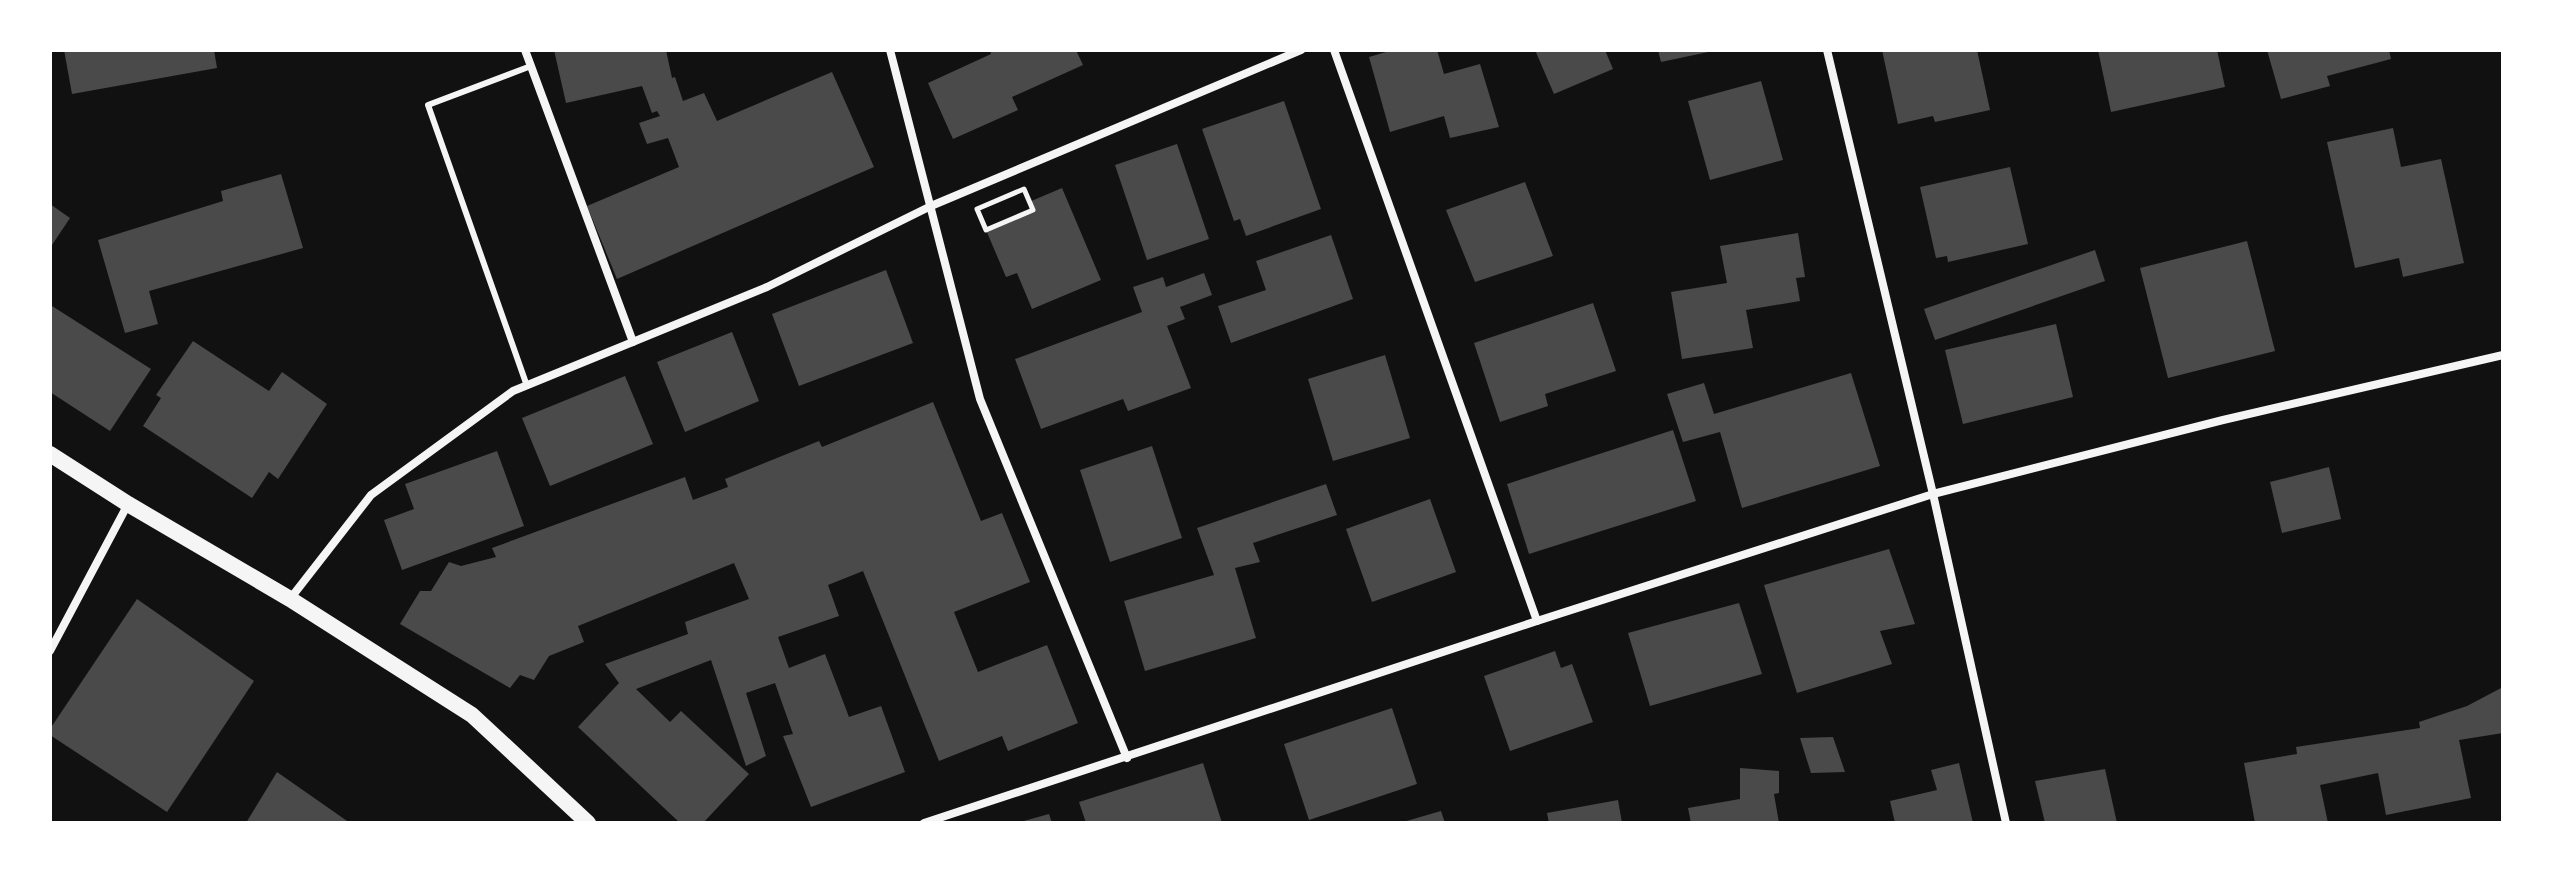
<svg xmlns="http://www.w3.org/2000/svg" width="2553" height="873" font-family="Rubik,sans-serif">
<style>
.building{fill:#4a4a4a}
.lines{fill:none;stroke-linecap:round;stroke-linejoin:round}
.path{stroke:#f5f5f5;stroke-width:5}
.service{stroke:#f5f5f5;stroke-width:6}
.minor{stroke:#f5f5f5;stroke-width:8}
.secondary{stroke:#f5f5f5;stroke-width:16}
</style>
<rect width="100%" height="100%" fill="#111"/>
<!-- building -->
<g class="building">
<polygon points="64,50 214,50 217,68 72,94"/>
<polygon points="554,50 666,50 672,78 675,77 683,101 704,93 717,121 832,72 874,167 617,279 587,206 679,167 668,138 647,144 639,123 660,116 657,111 652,113 642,86 566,103"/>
<polygon points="990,50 1076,50 1083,65 1012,97 1018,110 953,139 928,83 991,54"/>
<polygon points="1393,50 1437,50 1444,74 1480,64 1499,127 1450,138 1444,116 1390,132 1369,57"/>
<polygon points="1535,50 1605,50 1613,69 1554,94"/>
<polygon points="1658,50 1712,50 1713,51 1661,62"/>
<polygon points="1882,50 1977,50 1990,110 1935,122 1933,116 1898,124"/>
<polygon points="2098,50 2217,50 2225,87 2111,112"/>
<polygon points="2267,50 2389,50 2391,59 2327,76 2330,86 2281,99"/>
<polygon points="1761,81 1783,160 1710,180 1688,101"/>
<polygon points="1284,101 1321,209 1246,236 1240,219 1234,221 1202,129"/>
<polygon points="2393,128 2401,167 2441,159 2464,263 2403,277 2399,258 2355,268 2327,142"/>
<polygon points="1177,144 1209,239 1147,260 1115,165"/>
<polygon points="2010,167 2028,244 1948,262 1947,256 1936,258 1920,187"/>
<polygon points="281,174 303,248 149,291 158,324 125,333 98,240 223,201 221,191"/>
<polygon points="1525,182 1553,256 1475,282 1446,210"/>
<polygon points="1062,188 1101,280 1032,309 1017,273 1006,277 986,230 1033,210 1029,202"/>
<polygon points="50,204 70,218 50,248"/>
<polygon points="1798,233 1805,277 1796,278 1800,301 1746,310 1753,348 1682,359 1671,292 1727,283 1720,246"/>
<polygon points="1331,235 1353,299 1231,343 1218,306 1266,290 1256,261"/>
<polygon points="2247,241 2275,351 2168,378 2140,268"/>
<polygon points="2095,250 2105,281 1935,340 1924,309"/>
<polygon points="886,270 913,343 799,386 772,314"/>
<polygon points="1204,273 1212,295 1180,307 1185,319 1167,326 1191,388 1128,411 1123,399 1041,429 1015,359 1142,312 1133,287 1163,277 1166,287"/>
<polygon points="1593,303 1616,371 1545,394 1548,406 1500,422 1474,343"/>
<polygon points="52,306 151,369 110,431 50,392 50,309"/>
<polygon points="2056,324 2073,397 1963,424 1945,350"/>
<polygon points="732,332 759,401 685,432 657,362"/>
<polygon points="193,341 269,391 282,372 327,404 278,479 269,472 252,498 143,426 161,398 156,395"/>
<polygon points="1385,355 1410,438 1333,461 1308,379"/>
<polygon points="1851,373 1880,466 1742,508 1720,432 1683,442 1667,394 1704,383 1714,414"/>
<polygon points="625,376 653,444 550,486 522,418"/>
<polygon points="933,402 981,521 1002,513 1030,582 954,612 978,672 1047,645 1078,723 1008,751 1002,736 939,761 863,571 828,585 839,616 778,637 789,668 825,654 849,717 881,706 905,772 811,807 783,736 793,734 775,683 746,693 766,756 746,766 711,660 636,689 670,722 681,711 749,774 703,823 680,823 578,727 619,683 605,664 688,634 685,622 749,599 734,563 578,626 584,642 549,656 534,680 520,675 510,688 400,624 420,591 431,591 449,562 461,566 496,557 492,548 685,477 693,500 728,487 725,479 819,441 822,447"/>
<polygon points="1673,430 1696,501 1529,554 1507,484"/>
<polygon points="1152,446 1182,538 1110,562 1080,470"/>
<polygon points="497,451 524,526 402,570 384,520 414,509 405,484"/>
<polygon points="2329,467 2341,519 2282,533 2270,482"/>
<polygon points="1326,484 1337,515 1253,543 1260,562 1235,568 1256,638 1145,671 1124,601 1214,575 1197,528"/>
<polygon points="1430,499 1456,572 1372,602 1346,529"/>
<polygon points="1889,549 1915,624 1880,631 1892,664 1797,693 1764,585"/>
<polygon points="137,599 254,681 167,812 50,735 50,729"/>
<polygon points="1739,603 1762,674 1650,706 1628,633"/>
<polygon points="1555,651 1561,668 1572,664 1593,722 1510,751 1484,676"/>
<polygon points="2503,687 2503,733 2459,740 2471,798 2386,815 2378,773 2320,785 2328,823 2255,823 2244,763 2297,754 2296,747 2420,728 2419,722 2467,706"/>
<polygon points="1392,708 1417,784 1309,820 1284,744"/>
<polygon points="1833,737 1845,772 1811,773 1800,738"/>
<polygon points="1203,763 1222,823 1086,823 1079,802"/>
<polygon points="1959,763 1973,823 1895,823 1890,801 1937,790 1931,770"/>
<polygon points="1740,768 1779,771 1779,793 1774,794 1779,823 1691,823 1688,808 1740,799"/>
<polygon points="2105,769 2117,823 2045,823 2035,781"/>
<polygon points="277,772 350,823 246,823"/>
<polygon points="1618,800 1622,823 1549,823 1547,813"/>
<polygon points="1441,811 1445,823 1403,823 1403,822"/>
<polygon points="1049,814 1052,823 1020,823 1020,822"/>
</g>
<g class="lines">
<!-- path -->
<polygon class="path" points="1024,189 1033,210 986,230 977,209"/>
<!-- service -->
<polyline class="service" points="527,386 428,105 531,66"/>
<!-- minor -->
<g class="minor">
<polyline points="525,50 633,342"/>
<polyline points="890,50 980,399 1127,758"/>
<polyline points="1334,50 1537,621"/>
<polyline points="1827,50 1933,494 2006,823"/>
<polyline points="290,599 371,495 513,391 767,287 931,206 1301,50"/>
<polyline points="50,651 128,504"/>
<polyline points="924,823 1537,621 1933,494 2223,420 2503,355"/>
</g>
<!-- secondary -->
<polyline class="secondary" points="50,454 128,504 290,599 472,715 588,823"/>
</g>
<!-- border -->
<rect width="2553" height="873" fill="none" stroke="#ffffff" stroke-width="104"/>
</svg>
